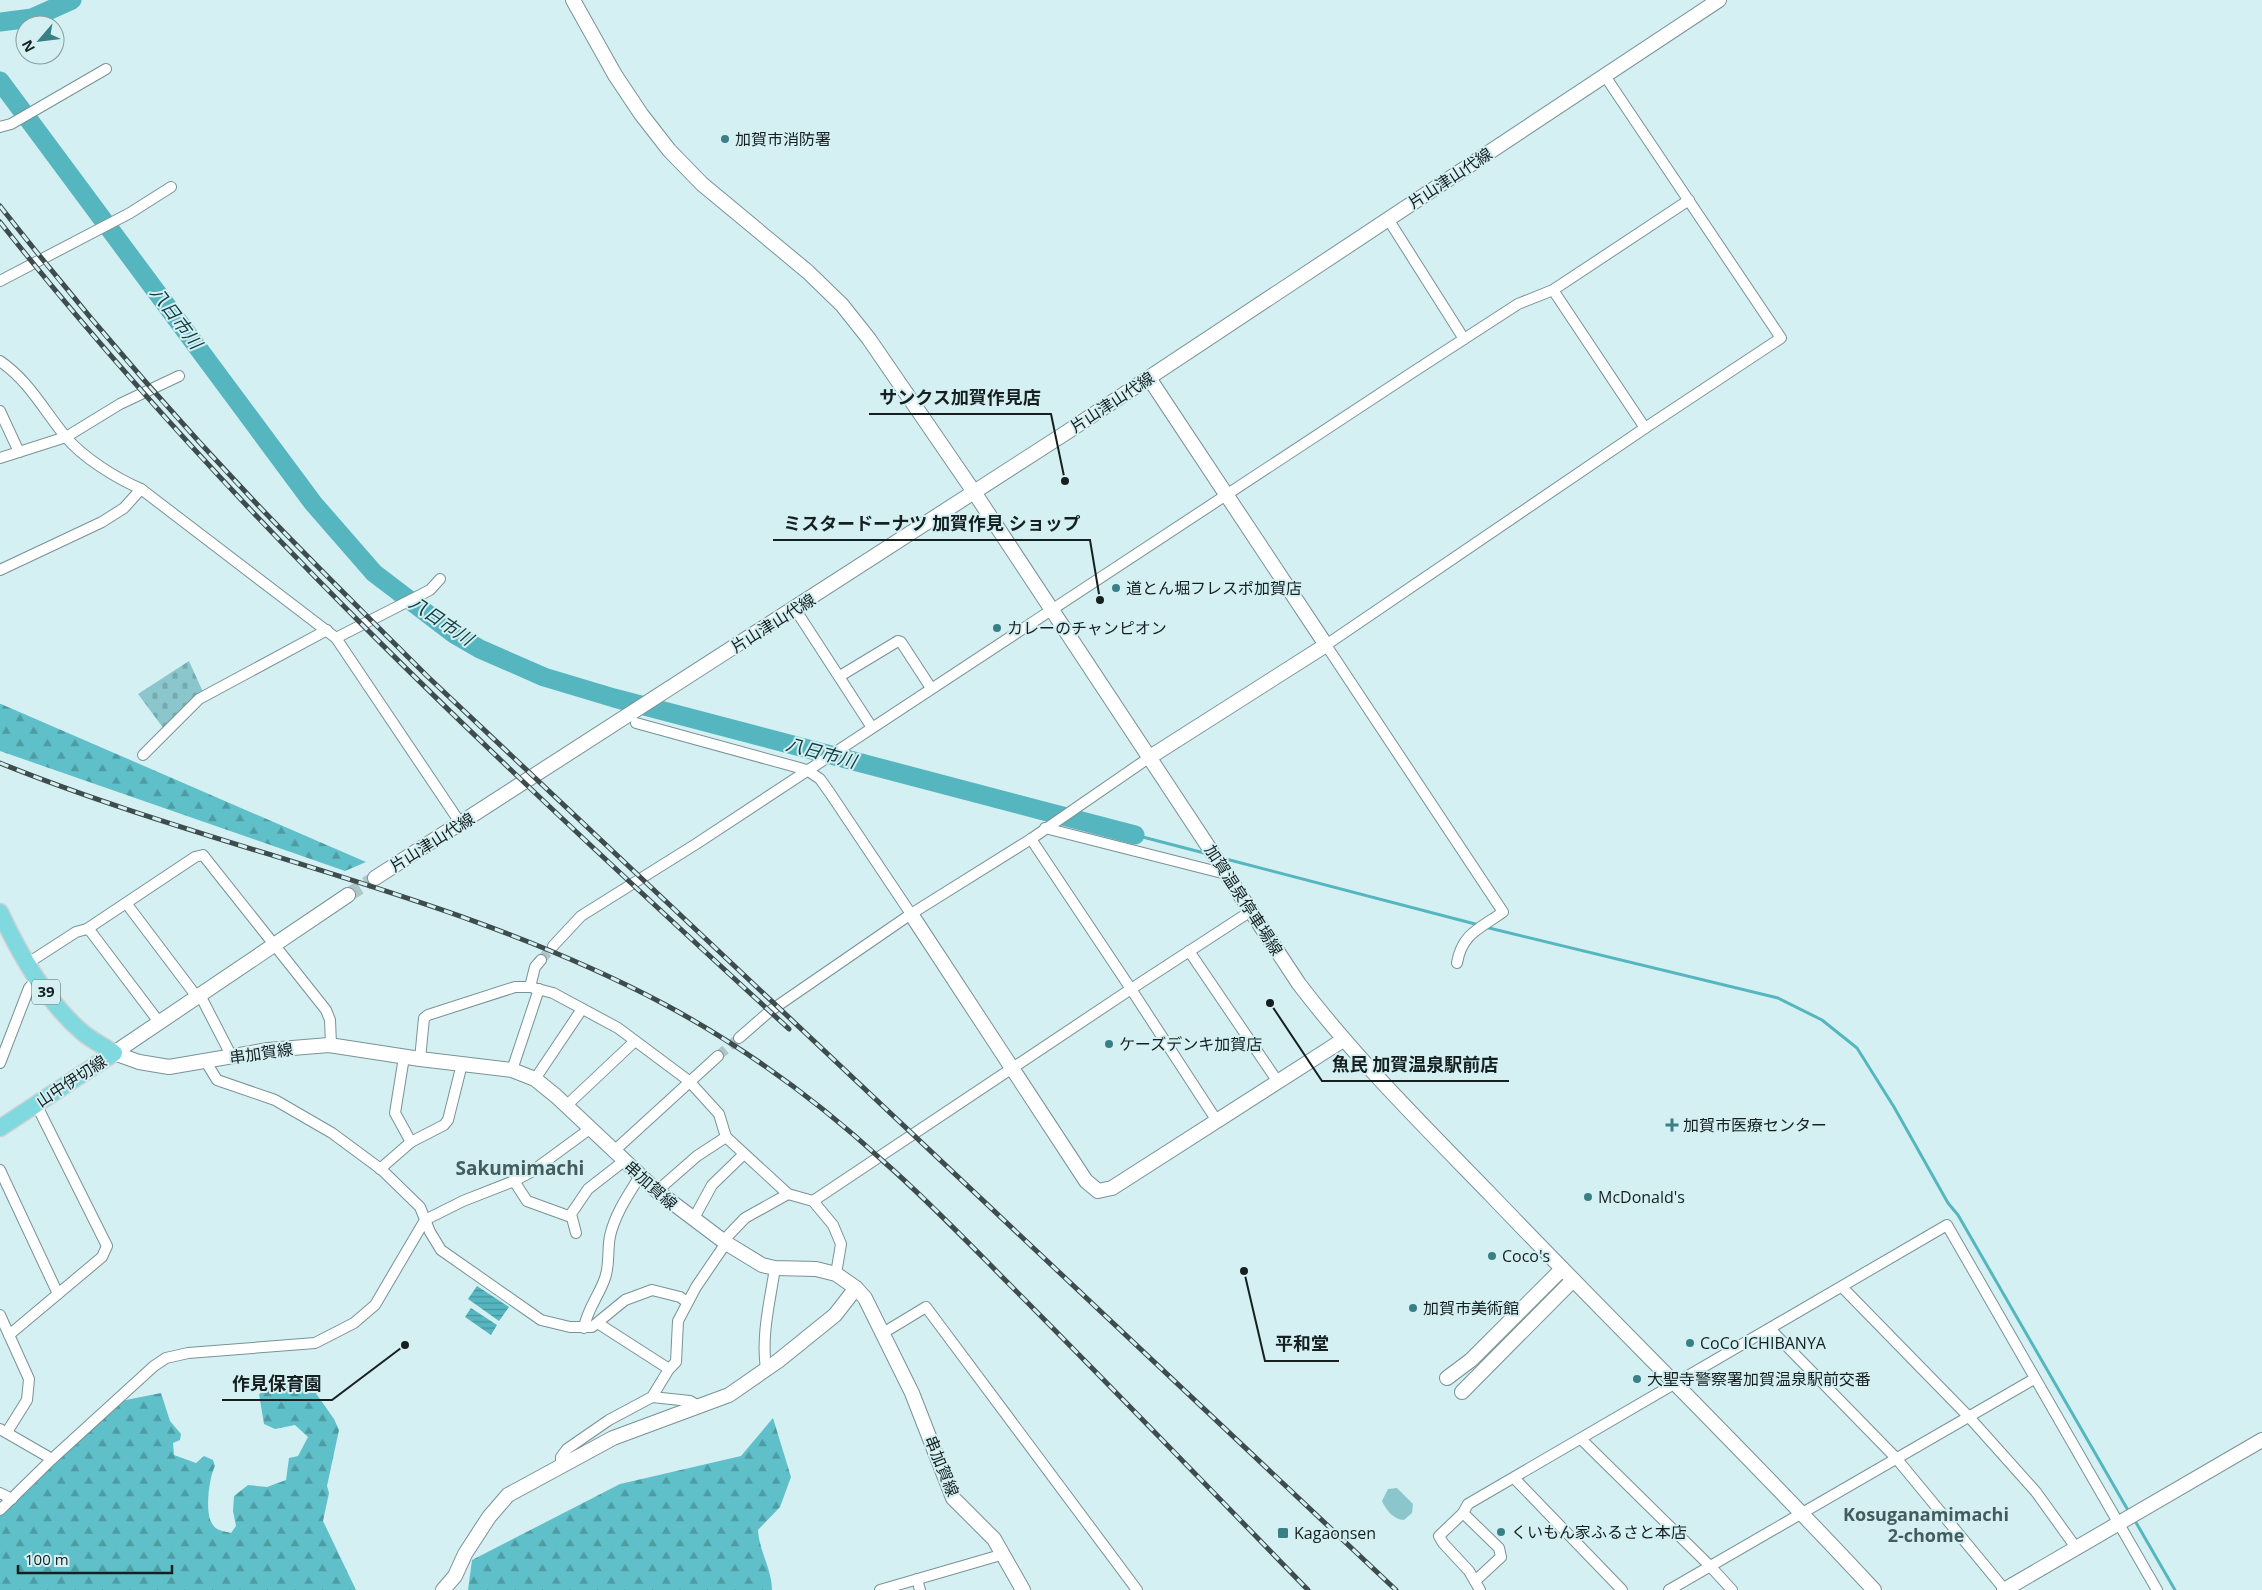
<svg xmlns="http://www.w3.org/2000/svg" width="2262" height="1590" font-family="'Open Sans','Noto Sans JP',sans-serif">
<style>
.green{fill:#8ac6cc}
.forest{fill:url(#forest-firs)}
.cemetery{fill:url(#cemetery-stones)}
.water{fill:url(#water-rules)}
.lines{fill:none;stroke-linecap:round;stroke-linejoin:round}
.stream{stroke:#55b6c0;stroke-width:3}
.river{stroke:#55b6c0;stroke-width:19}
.street-tunnel{stroke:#afc6c9;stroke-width:10;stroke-dasharray:10 5;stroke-linecap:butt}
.secondary-tunnel{stroke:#afc6c9;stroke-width:14;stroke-dasharray:14 7;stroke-linecap:butt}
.street-casing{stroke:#799295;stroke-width:12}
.secondary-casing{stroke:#799295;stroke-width:16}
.primary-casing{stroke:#d0d2d3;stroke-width:19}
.street{stroke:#fff;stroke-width:10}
.secondary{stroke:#fff;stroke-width:14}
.primary{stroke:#81d9e0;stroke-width:16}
.rail-casing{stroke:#3e4c4d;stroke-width:5}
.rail{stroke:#d5f0f3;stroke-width:3;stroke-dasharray:9;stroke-linecap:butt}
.poi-dot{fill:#388086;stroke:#d5f0f3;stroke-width:2}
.labels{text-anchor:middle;stroke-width:4;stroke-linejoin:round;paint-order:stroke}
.shield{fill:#d5f0f3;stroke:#4f5e60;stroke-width:1}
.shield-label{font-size:15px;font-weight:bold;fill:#162021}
.poi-label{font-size:16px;fill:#162021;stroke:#d5f0f3;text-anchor:start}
.street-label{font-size:16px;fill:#162021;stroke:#d5f0f3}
.water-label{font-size:18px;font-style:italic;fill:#103e42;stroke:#d5f0f3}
.neighbourhood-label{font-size:18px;font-weight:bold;fill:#455c5f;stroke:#d5f0f3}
.quarter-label{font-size:19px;font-weight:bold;fill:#455c5f;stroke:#d5f0f3}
.leader{fill:none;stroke:#162021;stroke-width:2}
.callout-dot{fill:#162021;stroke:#d5f0f3;stroke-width:2}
.callout-label{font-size:18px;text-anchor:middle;font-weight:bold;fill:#162021;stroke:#d5f0f3;stroke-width:4;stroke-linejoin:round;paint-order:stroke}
</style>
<defs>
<pattern id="forest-firs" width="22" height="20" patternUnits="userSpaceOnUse" patternTransform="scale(1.25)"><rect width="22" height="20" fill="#5fc0c9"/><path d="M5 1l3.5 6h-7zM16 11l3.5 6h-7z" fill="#4d9ca3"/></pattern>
<pattern id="cemetery-stones" width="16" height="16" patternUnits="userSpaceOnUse" patternTransform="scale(1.25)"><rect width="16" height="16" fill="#8ac6cc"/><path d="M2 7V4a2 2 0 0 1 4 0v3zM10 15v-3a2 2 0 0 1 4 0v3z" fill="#76aaaf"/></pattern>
<pattern id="water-rules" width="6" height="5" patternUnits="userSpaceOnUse" patternTransform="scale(1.25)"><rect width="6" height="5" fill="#55b6c0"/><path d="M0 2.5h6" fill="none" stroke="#45949c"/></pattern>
</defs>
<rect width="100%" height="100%" fill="#d5f0f3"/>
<!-- green -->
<path class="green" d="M1397 1488 1413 1504 1412 1513 1404 1520C1394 1520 1386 1510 1382 1501L1388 1489Z"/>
<!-- forest -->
<g class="forest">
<polygon points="0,704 1,704 366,862 345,871 0,751"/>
<path d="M308 1382 334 1419 339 1430 327 1486 329 1493 323 1521 356 1590H0V1515L121 1401 161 1393 170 1421 181 1434 180 1440 173 1443 174 1455 196 1463 204 1456 213 1460 215 1466C209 1477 204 1515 213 1525 217 1531 224 1531 231 1533L236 1526 233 1511 234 1496 248 1485 267 1487 286 1480 289 1458 298 1456 308 1437 295 1425 275 1429 264 1424 259 1394 272 1388Z"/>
<path d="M773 1418 791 1477 780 1507 758 1530C759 1551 772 1569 772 1590H468L472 1560 620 1484 741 1456Z"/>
</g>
<!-- cemetery -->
<polygon class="cemetery" points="189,661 203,692 164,729 138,694"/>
<!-- water -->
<g class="water">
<polygon points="477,1286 509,1307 499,1321 468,1299"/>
<polygon points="471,1308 497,1325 491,1335 465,1317"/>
</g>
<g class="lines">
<!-- stream -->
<g class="stream">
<polyline points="1135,835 1208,854"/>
<polyline points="1222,858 1479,925"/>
<polyline points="1485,927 1778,998 1822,1020 1857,1048 1894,1107 1948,1203 1958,1215 2129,1512"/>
<polyline points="2134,1519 2175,1590"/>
</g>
<!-- river -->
<g class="river">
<polyline points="0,22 32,18 72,0"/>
<polyline points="0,81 313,503 374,573 454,634 480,649 544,677 614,698 1135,835"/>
</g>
<!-- street-tunnel -->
<g class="street-tunnel">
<polyline points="541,960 553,946"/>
<polyline points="718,1056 739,1038"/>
</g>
<!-- secondary-tunnel -->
<polyline class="secondary-tunnel" points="348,895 375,878"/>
<!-- street casing -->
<g class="street-casing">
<g id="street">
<polyline points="0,127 11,124 106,69"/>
<polyline points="1388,219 1464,339"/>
<polyline points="0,281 130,213 171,187"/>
<polyline points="1553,290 1645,428"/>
<path d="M0 361C29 381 43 409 65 436 83 458 116 478 141 489L336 638 461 824"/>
<polyline points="0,411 19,452"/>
<polyline points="0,458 66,437 120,404 179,376"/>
<polyline points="0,570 102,522 124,508 141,489"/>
<polyline points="795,609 871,726"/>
<polyline points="336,638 430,590 440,579"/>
<polyline points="840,676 898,641 901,642 931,688"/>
<polyline points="636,723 807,770 820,779 830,793 911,914"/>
<polyline points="143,755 199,699 327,630"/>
<polyline points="1045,828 1226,874"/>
<polyline points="126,903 197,997"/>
<polyline points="87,929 195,857 203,855 326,1010 330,1020 331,1045"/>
<polyline points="553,946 581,916 696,844 1410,374 1518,304 1553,290 1689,200"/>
<polyline points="1189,951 1278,1082"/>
<polyline points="28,963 76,932 87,929 91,932 159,1022"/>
<path d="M1457 963C1462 933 1481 928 1503 912L1326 645 1645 428 1781 338 1605 76"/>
<polyline points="530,987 535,967 541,960"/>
<polyline points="200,995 232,1057"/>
<polyline points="739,1038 770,1011 911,914 1031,839 1150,757"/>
<polyline points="404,1057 395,1113 411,1142"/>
<polyline points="420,1059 424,1018 428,1015 515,987 530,987 553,993 618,1028 689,1081 719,1114 726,1137 788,1194 813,1201 833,1225 841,1244 836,1274"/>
<polyline points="206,1062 217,1080 275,1100 332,1133 382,1170 420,1207 430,1232 441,1250 541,1320 570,1327 592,1327 625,1300 652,1290 680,1297 687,1302"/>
<polyline points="0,1063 29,988 37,979"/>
<polyline points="512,1070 539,989"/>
<polyline points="535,1079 582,1009"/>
<polyline points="567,1105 635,1041"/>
<polyline points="1217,1121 1131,989 1251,911"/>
<polyline points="614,1151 718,1056"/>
<polyline points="380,1169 411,1142 444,1125 448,1120 462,1064"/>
<polyline points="0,1170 58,1294"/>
<polyline points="514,1181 527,1201 571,1217"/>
<polyline points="657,1191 697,1156 726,1137"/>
<polyline points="813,1201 1131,989 1031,839"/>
<polyline points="693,1220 712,1185 744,1154"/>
<polyline points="576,1233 571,1214 588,1189 624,1161"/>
<polyline points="723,1241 745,1218 788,1194"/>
<polyline points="1842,1287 1969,1417 2036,1492 2077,1549"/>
<polyline points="0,1315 29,1379 27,1400 7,1432"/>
<polyline points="599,1324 669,1369"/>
<path d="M584 1328C587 1309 599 1296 605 1278 610 1264 607 1251 610 1236 615 1214 628 1195 640 1176"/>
<polyline points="1770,1329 1896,1458 2005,1590"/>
<polyline points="883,1333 926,1307 1137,1590"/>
<polyline points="9,1335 102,1257 107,1246 36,1104"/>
<path d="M766 1369C761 1335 770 1301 775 1268"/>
<polyline points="652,1397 690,1401 700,1407"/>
<polyline points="0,1429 52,1459"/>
<polyline points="1581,1439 1710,1566 1732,1590"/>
<polyline points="561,1465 561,1457 567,1449 609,1420 652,1397 669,1369 676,1362 678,1321 696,1287 726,1243"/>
<polyline points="1514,1478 1622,1590"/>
<polyline points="0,1493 12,1499"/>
<polyline points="0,1510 52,1459 154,1366 166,1358 188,1353 315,1343 354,1323 375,1305 425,1220 463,1201 514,1181 531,1172 591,1128"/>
<polyline points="1463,1513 1499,1548 1501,1557 1475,1581"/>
<polyline points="917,1579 920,1590"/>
<polyline points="880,1590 1004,1554"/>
<polyline points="1480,1590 1469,1571 1443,1543 1439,1536 1463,1513 1468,1504 1947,1225 2157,1590"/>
<polyline points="1669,1590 2034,1379"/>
</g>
</g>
<!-- secondary casing -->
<g class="secondary-casing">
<g id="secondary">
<path d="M573 0 615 75 641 114 669 150 702 184 808 272 842 305 869 339 974 492 1299 984C1357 1060 1425 1127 1491 1195 1618 1328 1749 1455 1874 1590"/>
<polyline points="1149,378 1326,645 1150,757"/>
<polyline points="375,878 1064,434 1719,0"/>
<polyline points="911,914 1086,1181 1098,1191 1112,1188 1343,1040"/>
<polyline points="114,1053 139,1062 169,1067 268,1050 329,1045 420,1059 512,1070 535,1079 556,1096 657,1191 726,1243 762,1265 775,1268 816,1269 836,1274 856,1288 865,1298 912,1393 953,1498 994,1539 1023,1590"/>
<polyline points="114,1053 348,895"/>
<polyline points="1447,1378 1471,1360 1562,1269"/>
<polyline points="1462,1392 1573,1280"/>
<polyline points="443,1590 455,1576 465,1554 489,1517 508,1495 613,1438 729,1395 778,1361 835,1315 856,1288"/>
<polyline points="2004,1590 2262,1440"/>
</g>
</g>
<!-- primary casing -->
<g class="primary-casing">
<path id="primary" d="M0 912C20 955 46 1001 82 1032 91 1040 104 1046 114 1053L0 1128"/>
</g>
<!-- street -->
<use href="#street" class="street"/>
<!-- secondary -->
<use href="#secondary" class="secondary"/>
<!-- primary -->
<use href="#primary" class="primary"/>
<!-- rail casing -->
<g class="rail-casing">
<g id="rail">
<path d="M0 206C80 308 165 407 254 501 311 561 369 618 427 676L1396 1590"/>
<path d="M0 222C234 518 512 774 789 1029"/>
<path d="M0 763C218 851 455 893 664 1004 742 1046 818 1101 883 1161 933 1205 978 1253 1025 1300 1120 1396 1214 1493 1308 1590"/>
</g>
</g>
<!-- rail -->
<use href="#rail" class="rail"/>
</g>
<!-- markers -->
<g class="poi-dot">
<circle cx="725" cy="139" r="5"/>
<circle cx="1116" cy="588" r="5"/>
<circle cx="997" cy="628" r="5"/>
<circle cx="1109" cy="1044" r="5"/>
<path d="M1669.5 1117.5h5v5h5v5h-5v5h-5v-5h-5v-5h5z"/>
<circle cx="1588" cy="1197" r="5"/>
<circle cx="1492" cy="1256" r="5"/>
<circle cx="1413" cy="1308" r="5"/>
<circle cx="1690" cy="1343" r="5"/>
<circle cx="1637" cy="1379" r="5"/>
<circle cx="1501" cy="1532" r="5"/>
<rect x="1277" y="1527" width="12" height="12" rx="2.5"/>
</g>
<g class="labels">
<!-- shield labels -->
<rect class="shield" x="32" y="979.5" width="28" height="25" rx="4"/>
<g class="shield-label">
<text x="46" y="997">39</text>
</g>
<!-- poi labels -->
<g class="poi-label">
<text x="735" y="145">加賀市消防署</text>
<text x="1126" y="594">道とん堀フレスポ加賀店</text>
<text x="1007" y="634">カレーのチャンピオン</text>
<text x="1119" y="1050">ケーズデンキ加賀店</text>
<text x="1683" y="1131">加賀市医療センター</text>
<text x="1598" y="1203">McDonald's</text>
<text x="1502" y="1262">Coco's</text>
<text x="1423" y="1314">加賀市美術館</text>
<text x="1700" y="1349">CoCo ICHIBANYA</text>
<text x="1647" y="1385">大聖寺警察署加賀温泉駅前交番</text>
<text x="1511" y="1538">くいもん家ふるさと本店</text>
<text x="1294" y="1539">Kagaonsen</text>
</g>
<!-- street labels -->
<g class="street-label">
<text transform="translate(1450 178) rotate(-33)" y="6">片山津山代線</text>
<text transform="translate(1112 402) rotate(-33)" y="6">片山津山代線</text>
<text transform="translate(773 623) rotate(-32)" y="6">片山津山代線</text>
<text transform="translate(432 842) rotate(-32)" y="6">片山津山代線</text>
<text transform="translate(1244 900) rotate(57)" y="6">加賀温泉停車場線</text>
<text transform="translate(261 1053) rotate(-8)" y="6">串加賀線</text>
<text transform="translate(71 1081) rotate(-33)" y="6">山中伊切線</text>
<text transform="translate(651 1185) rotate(42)" y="6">串加賀線</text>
<text transform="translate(942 1466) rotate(68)" y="6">串加賀線</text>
</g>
<!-- water labels -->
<g class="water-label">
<text transform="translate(176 318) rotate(53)" y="6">八日市川</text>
<text transform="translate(441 621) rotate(34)" y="6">八日市川</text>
<text transform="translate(821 753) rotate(15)" y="6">八日市川</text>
</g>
<!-- neighbourhood labels -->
<g class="neighbourhood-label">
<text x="1926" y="1521">Kosuganamimachi<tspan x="1926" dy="21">2-chome</tspan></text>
</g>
<!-- quarter labels -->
<g class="quarter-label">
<text x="520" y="1175">Sakumimachi</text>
</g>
</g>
<!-- callouts -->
<path class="leader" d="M1065 481L1051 414H869M1100 600L1090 540H773M1270 1003L1322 1081H1509M1244 1271L1265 1361H1339M405 1345L332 1400H222"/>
<g class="callout-dot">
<circle cx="1065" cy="481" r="5"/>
<circle cx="1100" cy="600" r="5"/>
<circle cx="1270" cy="1003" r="5"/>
<circle cx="1244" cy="1271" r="5"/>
<circle cx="405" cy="1345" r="5"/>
</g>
<g class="callout-label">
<text x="960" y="404">サンクス加賀作見店</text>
<text x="932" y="530">ミスタードーナツ 加賀作見 ショップ</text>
<text x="1415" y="1071">魚民 加賀温泉駅前店</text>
<text x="1302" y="1350">平和堂</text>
<text x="277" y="1390">作見保育園</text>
</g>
<!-- north arrow -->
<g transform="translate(40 40) rotate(242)"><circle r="24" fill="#d5f0f3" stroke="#899d9f"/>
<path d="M0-4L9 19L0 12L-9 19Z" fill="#388086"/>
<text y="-8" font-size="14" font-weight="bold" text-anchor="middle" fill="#162021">N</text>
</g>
<!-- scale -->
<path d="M18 1565v8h154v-8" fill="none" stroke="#162021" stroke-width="2.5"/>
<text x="25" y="1565" font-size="15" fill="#162021" stroke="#d5f0f3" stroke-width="4" paint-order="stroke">100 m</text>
</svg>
